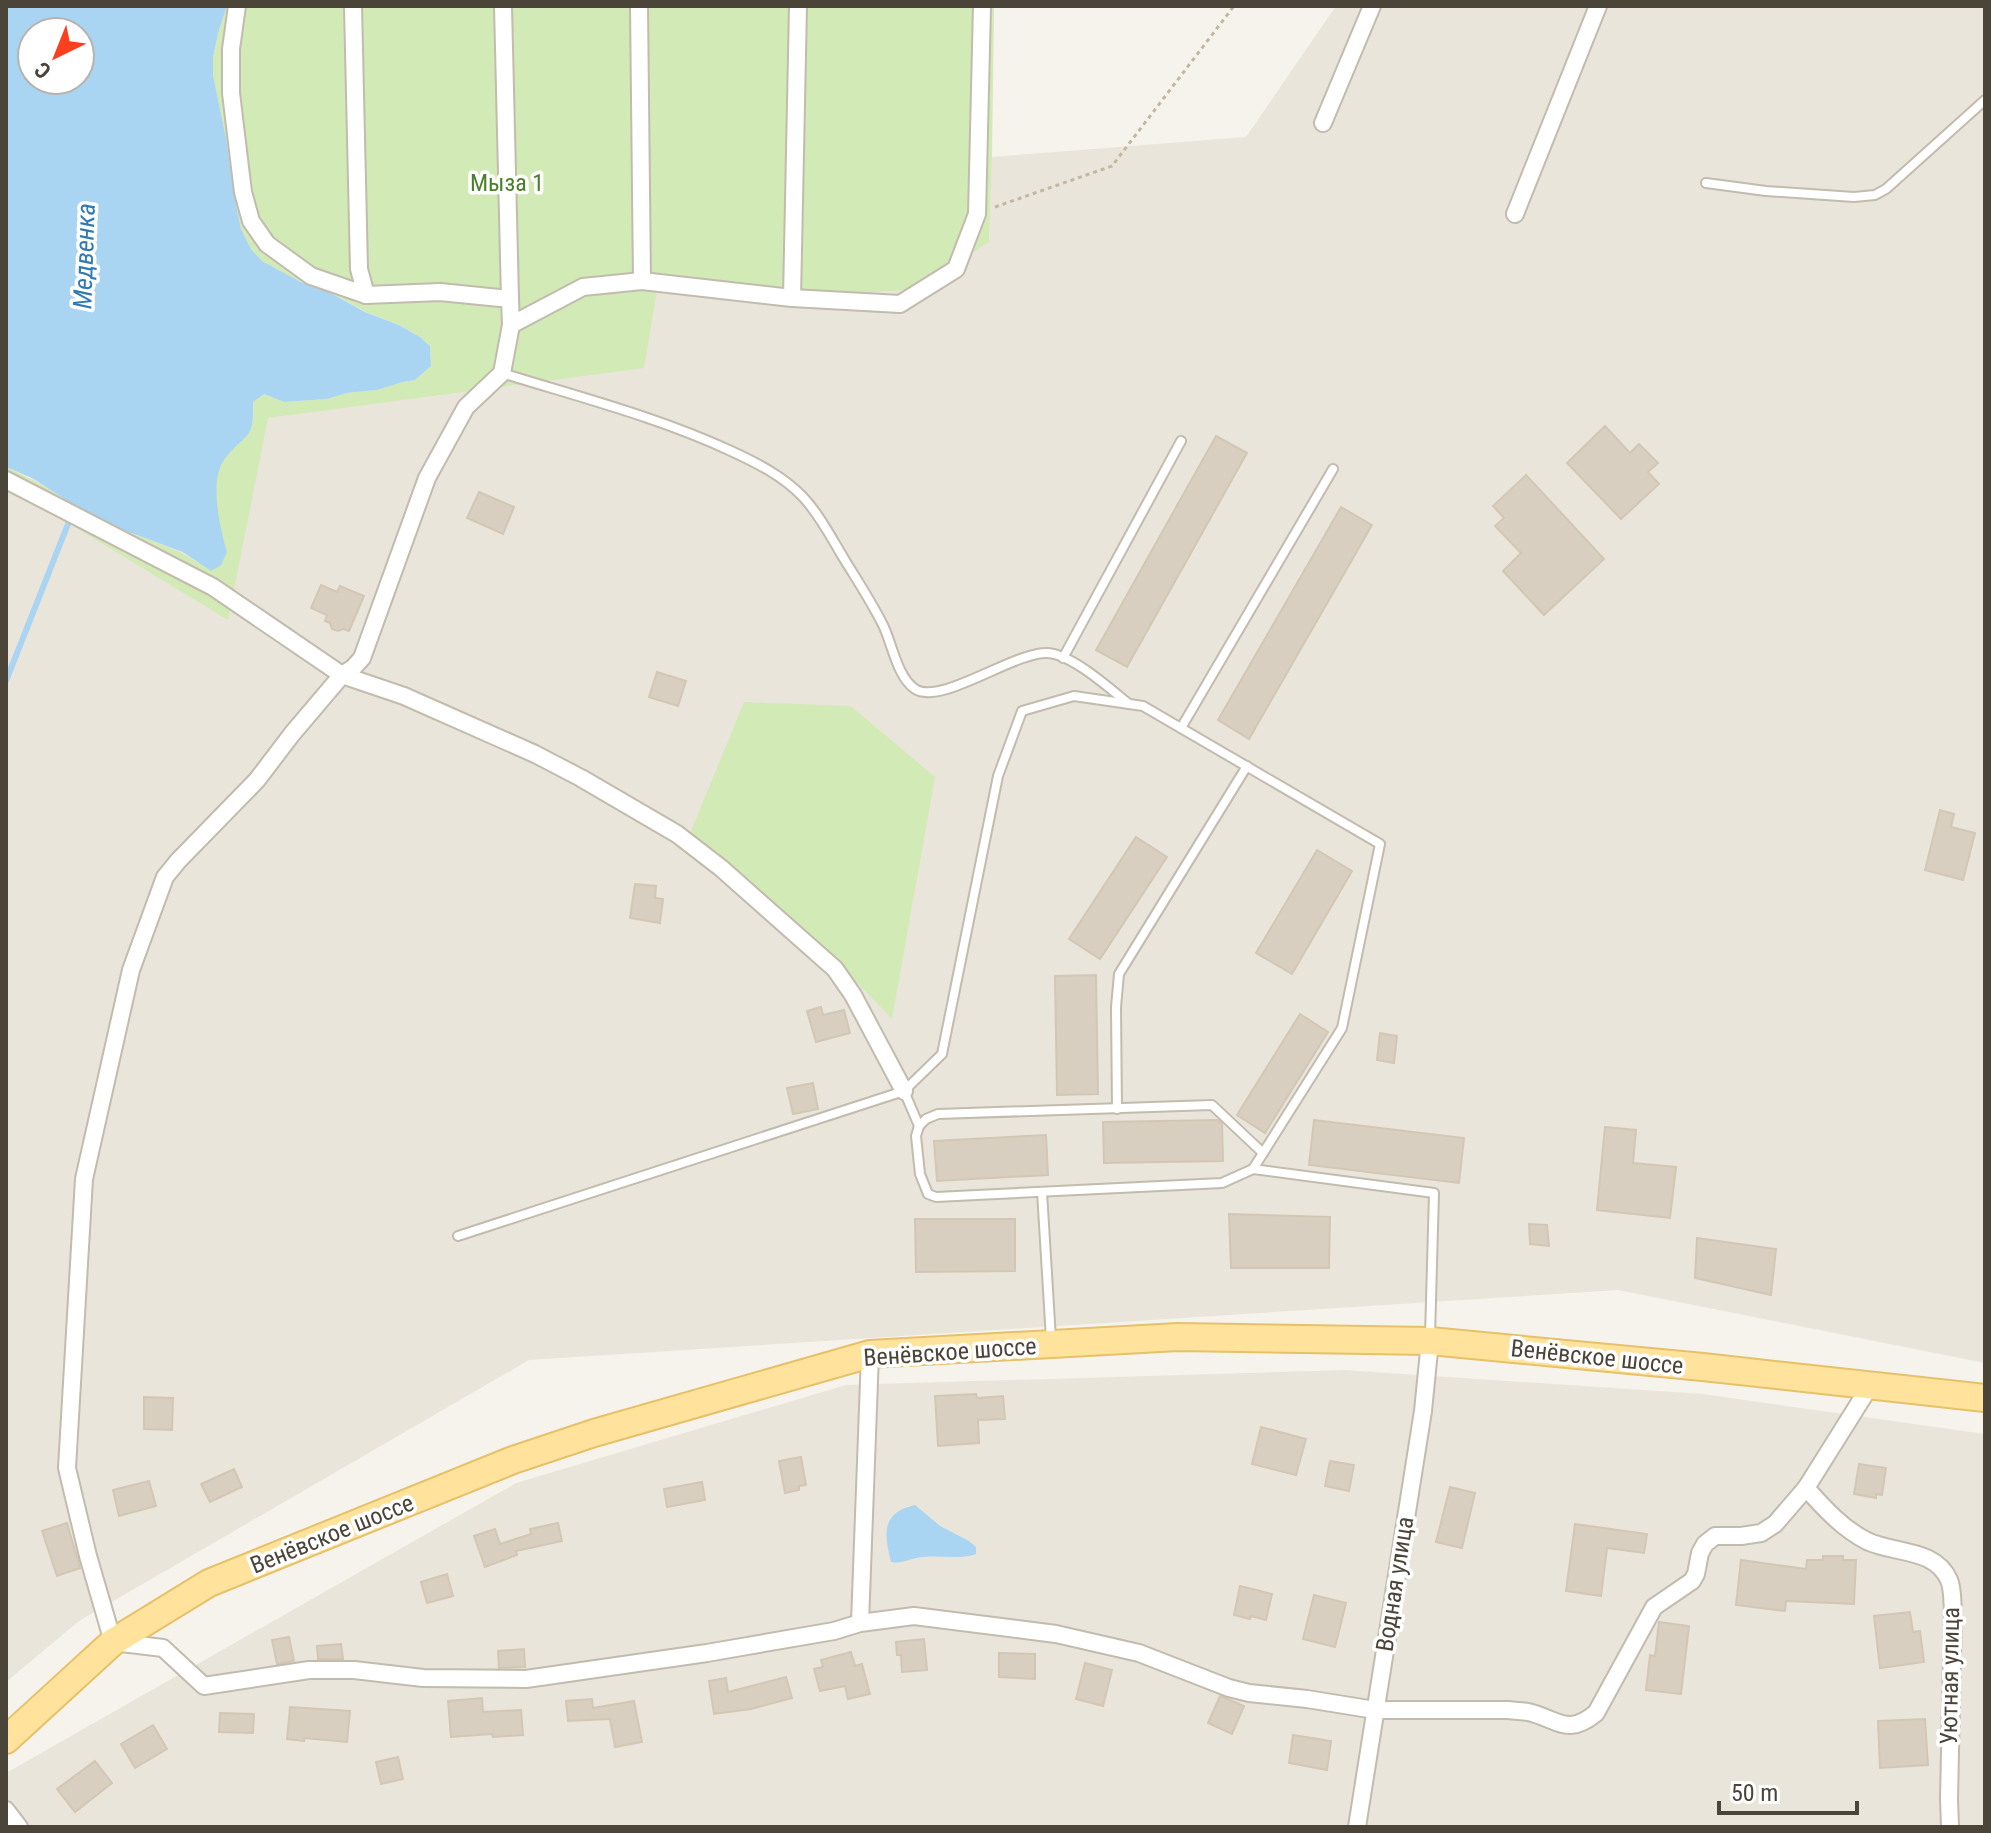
<svg xmlns="http://www.w3.org/2000/svg" width="1991" height="1833" font-family="'Roboto Condensed',sans-serif">
<style>
.residential{fill:#eae5da}
.green{fill:#d2eab5}
.water{fill:#a9d4f2;fill-rule:evenodd}
.lines{fill:none;stroke-linecap:round;stroke-linejoin:round}
.stream{stroke:#a9d4f2;stroke-width:6}
.building{fill:#d8cfc1;stroke:#d3c7b4;stroke-width:2}
.service-casing{stroke:#c2bbae;stroke-width:12}
.minor-casing{stroke:#c2bbae;stroke-width:20}
.primary-casing{stroke:#e6c16a;stroke-width:30}
.path{stroke:#c4b79f;stroke-width:3;stroke-dasharray:4 4;stroke-linecap:butt}
.service{stroke:#fff;stroke-width:8}
.minor{stroke:#fff;stroke-width:16}
.primary{stroke:#ffe39c;stroke-width:26}
.labels{text-anchor:middle;stroke-width:7;stroke-linejoin:round;paint-order:stroke}
.park-label{font-size:24px;fill:#4a7f2a;stroke:#fff}
.street-label{font-size:24px;fill:#4b4439;stroke:#fff}
.water-label{font-size:26px;font-style:italic;fill:#2e7ab2;stroke:#fff}
</style>
<rect width="100%" height="100%" fill="#f6f3ec"/>
<!-- residential -->
<g class="residential">
<polygon points="1336,6 1985,6 1985,1363 1618,1290 529,1360 79,1621 6,1682 6,485 267,418 452,392 660,273 808,297 989,242 992,157 1246,137"/>
<polygon points="1344,1370 1703,1394 1985,1434 1985,1827 6,1827 6,1773 516,1483 846,1385"/>
</g>
<!-- green -->
<g class="green">
<path d="M227 6H994L992 157 989 242 915 289 808 297 660 273 644 368 268 418 228 620 6 485V467C43 483 75 507 111 525 140 539 171 544 198 563L227 552C220 528 208 482 224 460 241 435 256 440 253 402L264 394 284 402 327 399 347 393 377 390 403 382 415 380 431 366 430 346 420 337 399 325 366 312 327 291 301 282 262 261 251 249 241 229 234 194 226 138 213 75V57L219 30Z"/>
<polygon points="744,702 851,706 935,777 892,1019 844,969 689,836"/>
</g>
<!-- water -->
<g class="water">
<path d="M6 6H227L219 30 213 57V75L226 138 234 194 241 229 251 249 262 261 301 282 327 291 365 312 399 325 420 337 430 346 431 366 415 380 403 382 377 390 347 393 327 399 284 402 264 394 253 402C255 443 243 433 224 460 209 481 220 528 227 552L221 565 211 571 183 552 115 527 75 506 34 479 6 467ZM32 32H80V80H32Z"/>
<path d="M915 1505 940 1526 969 1541 976 1547V1554C959 1560 941 1555 923 1557 911 1558 902 1564 891 1562 884 1533 881 1513 915 1505Z"/>
</g>
<g class="lines">
<!-- stream -->
<polyline class="stream" points="6,681 68,524"/>
</g>
<!-- building -->
<g class="building">
<polygon points="1605,426 1630,453 1639,444 1658,463 1648,472 1659,484 1621,519 1567,463"/>
<polygon points="1216,436 1247,453 1127,667 1096,650"/>
<polygon points="1526,475 1604,559 1544,615 1503,571 1521,553 1495,526 1504,518 1493,506"/>
<polygon points="479,492 514,507 503,534 467,518"/>
<polygon points="1341,507 1372,525 1249,739 1218,720"/>
<polygon points="321,585 337,592 340,586 364,596 349,631 343,629 338,631 332,629 330,623 325,621 327,615 311,608"/>
<polygon points="657,672 686,681 678,706 649,697"/>
<polygon points="1940,810 1954,814 1951,827 1975,833 1963,880 1925,870"/>
<polygon points="1136,837 1167,857 1100,959 1069,939"/>
<polygon points="1317,850 1352,871 1292,974 1256,953"/>
<polygon points="635,884 656,886 655,898 663,899 660,923 630,918"/>
<polygon points="1096,975 1098,1094 1057,1095 1055,976"/>
<polygon points="821,1007 823,1015 844,1010 850,1033 816,1042 807,1011"/>
<polygon points="1300,1014 1328,1032 1265,1133 1237,1115"/>
<polygon points="1380,1033 1397,1036 1394,1063 1377,1060"/>
<polygon points="813,1083 818,1109 793,1114 787,1088"/>
<polygon points="1218,1120 1222,1124 1223,1161 1104,1163 1103,1122"/>
<polygon points="1314,1120 1464,1138 1459,1183 1309,1165"/>
<polygon points="1605,1127 1636,1130 1633,1163 1676,1167 1670,1218 1597,1210"/>
<polygon points="1046,1135 1048,1175 937,1181 934,1141"/>
<polygon points="1229,1214 1330,1217 1329,1268 1231,1268"/>
<polygon points="915,1219 1015,1219 1015,1271 916,1272"/>
<polygon points="1529,1224 1547,1225 1549,1246 1530,1244"/>
<polygon points="1697,1238 1776,1249 1771,1295 1695,1278"/>
<polygon points="976,1394 977,1398 1003,1396 1005,1419 978,1420 979,1443 938,1446 935,1396"/>
<polygon points="144,1397 173,1398 172,1430 144,1429"/>
<polygon points="1261,1427 1306,1439 1296,1475 1252,1464"/>
<polygon points="801,1457 806,1485 799,1486 799,1490 785,1493 779,1461"/>
<polygon points="1330,1461 1354,1465 1349,1491 1325,1486"/>
<polygon points="1859,1464 1886,1468 1882,1495 1876,1494 1876,1498 1854,1494"/>
<polygon points="234,1469 242,1487 210,1502 201,1484"/>
<polygon points="149,1481 156,1506 119,1516 113,1490"/>
<polygon points="702,1482 705,1500 667,1507 664,1489"/>
<polygon points="1450,1487 1475,1493 1462,1548 1436,1542"/>
<polygon points="67,1523 80,1568 57,1576 42,1531"/>
<polygon points="558,1523 562,1541 516,1551 517,1555 485,1567 474,1536 495,1529 500,1544 531,1534 530,1529"/>
<polygon points="1575,1524 1647,1534 1644,1553 1607,1548 1601,1596 1566,1591"/>
<polygon points="1823,1556 1843,1556 1843,1560 1856,1560 1854,1604 1786,1601 1785,1611 1736,1605 1741,1560 1806,1569 1807,1560 1823,1560"/>
<polygon points="447,1574 453,1596 427,1603 421,1582"/>
<polygon points="1240,1586 1272,1594 1266,1620 1251,1616 1250,1619 1234,1615"/>
<polygon points="1314,1595 1346,1603 1335,1647 1303,1639"/>
<polygon points="1910,1612 1913,1632 1920,1631 1924,1662 1880,1668 1874,1616"/>
<polygon points="1659,1622 1689,1626 1681,1694 1646,1690 1650,1655 1655,1656"/>
<polygon points="289,1637 294,1661 277,1664 272,1640"/>
<polygon points="924,1639 927,1670 902,1672 901,1655 897,1655 896,1642"/>
<polygon points="341,1644 343,1659 318,1659 317,1646"/>
<polygon points="524,1649 525,1667 499,1668 498,1651"/>
<polygon points="851,1652 855,1666 862,1664 870,1694 848,1699 845,1686 820,1691 814,1669 823,1667 821,1660"/>
<polygon points="999,1653 1035,1654 1035,1679 999,1677"/>
<polygon points="1085,1663 1112,1670 1103,1706 1076,1699"/>
<polygon points="786,1677 792,1698 751,1709 714,1714 709,1681 726,1678 728,1692"/>
<polygon points="1220,1696 1244,1706 1232,1734 1208,1723"/>
<polygon points="482,1698 483,1712 521,1710 523,1735 493,1737 492,1734 451,1737 448,1701"/>
<polygon points="592,1699 593,1708 634,1701 642,1742 615,1747 610,1719 568,1721 566,1701"/>
<polygon points="290,1707 350,1711 347,1742 304,1738 304,1741 287,1739"/>
<polygon points="220,1713 254,1714 253,1733 219,1732"/>
<polygon points="1925,1719 1928,1765 1880,1768 1878,1721"/>
<polygon points="153,1725 167,1749 135,1768 121,1744"/>
<polygon points="1293,1735 1331,1741 1327,1770 1289,1763"/>
<polygon points="398,1757 403,1779 381,1784 376,1762"/>
<polygon points="95,1761 112,1783 75,1812 57,1789"/>
</g>
<g class="lines">
<!-- service casing -->
<g class="service-casing">
<g id="service">
<polyline points="1706,183 1766,191 1854,197 1875,195 1886,189 1985,100"/>
<path d="M502 373C579 397 658 417 731 451 757 463 783 476 803 497 820 515 833 541 846 562 859 583 872 603 883 625 892 643 897 677 915 689 941 706 1015 651 1048 653 1073 655 1109 688 1129 704"/>
<polyline points="1063,658 1181,441"/>
<polyline points="1181,728 1333,469"/>
<polyline points="904,1091 919,1126 916,1136 920,1174 928,1194 936,1197 1222,1183 1253,1169"/>
<polyline points="1117,1109 1116,1007 1119,974 1247,766"/>
<polyline points="919,1126 926,1119 938,1114 1212,1105 1263,1153"/>
<polyline points="1042,1192 1051,1339"/>
<polyline points="458,1236 904,1091 942,1054 998,776 1022,711 1074,696 1143,706 1380,844 1342,1028 1253,1169 1434,1193 1430,1336"/>
</g>
</g>
<!-- minor casing -->
<g class="minor-casing">
<g id="minor">
<polyline points="237,6 231,49 231,93 243,192 251,221 267,244 311,276 366,295"/>
<polyline points="353,6 359,269 366,295 440,292 510,299 511,325"/>
<polyline points="503,6 510,299"/>
<polyline points="639,6 642,281"/>
<path d="M982 6 977 214 956 269 900 304 792 298 642 281 583 287 511 325 502 373 466 407 427 478 362 658 353 668 342 675 292 734 257 780 178 861 165 877 131 970 84 1179 67 1468 88 1556 113 1642 163 1648 204 1686 309 1670H354L423 1678 526 1679 707 1653 834 1631 860 1623 914 1616 1056 1634 1139 1653 1229 1688 1249 1693 1307 1699 1375 1710H1508C1515 1711 1522 1711 1528 1712 1558 1719 1567 1737 1596 1713L1654 1607 1692 1581 1696 1574 1700 1553 1705 1544 1715 1536H1741L1761 1533 1775 1524 1806 1488"/>
<polyline points="1323,123 1372,6"/>
<polyline points="1515,214 1598,6"/>
<polyline points="792,298 798,6"/>
<polyline points="6,480 213,587 342,675 404,696 535,754 581,778 677,834 721,868 835,969 853,995 904,1091"/>
<path d="M1870 1386 1806 1488C1824 1508 1843 1529 1867 1541 1894 1554 1935 1548 1949 1580 1953 1589 1952 1602 1953 1611L1949 1799 1950 1827"/>
<polyline points="860,1623 870,1354"/>
<polyline points="6,1810 19,1827"/>
<polyline points="1357,1827 1423,1411 1430,1341"/>
</g>
</g>
<!-- primary casing -->
<g class="primary-casing">
<polyline id="primary" points="6,1740 113,1642 209,1583 513,1460 594,1433 870,1354 1178,1337 1430,1341 1703,1367 1985,1398"/>
</g>
<!-- path -->
<polyline class="path" points="995,207 1112,166 1234,6"/>
<!-- service -->
<use href="#service" class="service"/>
<!-- minor -->
<use href="#minor" class="minor"/>
<!-- primary -->
<use href="#primary" class="primary"/>
</g>
<g class="labels">
<!-- park labels -->
<g class="park-label">
<text x="507" y="191">Мыза 1</text>
</g>
<!-- street labels -->
<g class="street-label">
<text transform="translate(950 1352) rotate(-4)" y="8">Венёвское шоссе</text>
<text transform="translate(1597 1357) rotate(6)" y="8">Венёвское шоссе</text>
<text transform="translate(332 1534) rotate(-22)" y="8">Венёвское шоссе</text>
<text transform="translate(1395 1584) rotate(-81)" y="8">Водная улица</text>
<text transform="translate(1950 1676) rotate(-89)" y="8">Уютная улица</text>
</g>
<!-- water labels -->
<g class="water-label">
<text transform="translate(84 256) rotate(-88)" y="9">Медвенка</text>
</g>
</g>
<!-- border -->
<rect width="1991" height="1833" fill="none" stroke="#4b4439" stroke-width="16"/>
<!-- north arrow -->
<g transform="translate(56 56) rotate(223)"><circle r="38" fill="#ffffff" stroke="#b7b4b0" stroke-width="2"/>
<path d="M0-6L14 30L0 20L-14 30Z" fill="#fc3f1d"/>
<text y="-12" font-size="22" font-weight="bold" text-anchor="middle" fill="#4b4439">С</text>
</g>
<!-- scale -->
<path d="M1719 1801v12h138v-12" fill="none" stroke="#4b4439" stroke-width="4"/>
<text x="1731" y="1801" font-size="24" fill="#4b4439" stroke="#ffffff" stroke-width="6" paint-order="stroke">50 m</text>
</svg>
